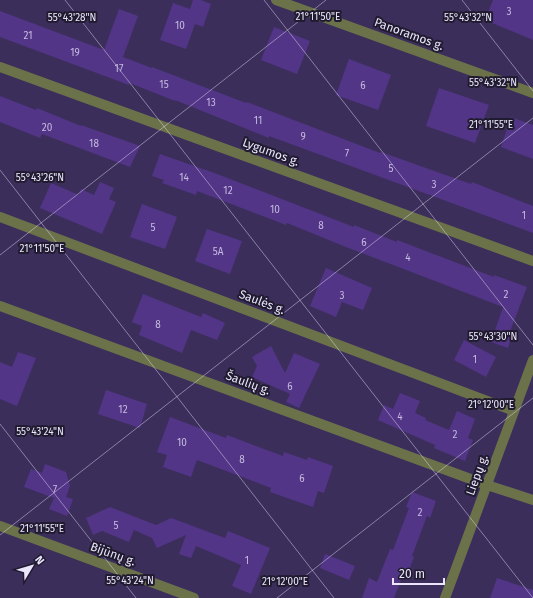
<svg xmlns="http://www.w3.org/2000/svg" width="533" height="598" font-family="'Fira Sans',sans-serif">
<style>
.building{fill:#523587}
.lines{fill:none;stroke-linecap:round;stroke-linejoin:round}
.minor{stroke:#6b724a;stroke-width:10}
.ticks{fill:none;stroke:#ebe6fc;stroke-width:1;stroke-opacity:0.45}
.labels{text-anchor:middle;stroke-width:4;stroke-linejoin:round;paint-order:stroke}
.number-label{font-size:10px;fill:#c5badf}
.street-label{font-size:12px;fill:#ebe6fc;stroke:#211b30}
.ticks-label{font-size:10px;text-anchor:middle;fill:#ebe6fc;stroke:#211b30;stroke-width:4;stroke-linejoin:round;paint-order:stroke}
</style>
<rect width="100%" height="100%" fill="#3c2e5b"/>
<!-- building -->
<g class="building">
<polygon points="193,0 201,0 211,4 203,27 195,24 186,49 160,40 173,3 190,9"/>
<polygon points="493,0 533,0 533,40 485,20"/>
<polygon points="119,9 138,16 123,57 152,68 152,67 246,103 247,102 380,153 381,152 471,184 472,182 533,206 533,233 269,136 269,138 175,100 175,101 130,83 129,85 0,37 0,11 104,50"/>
<polygon points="274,27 310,41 297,74 261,60"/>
<polygon points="349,59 391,75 378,110 336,95"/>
<polygon points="439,88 489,105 475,143 426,126"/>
<polygon points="0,96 36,110 37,108 81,126 81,125 140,146 130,167 42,134 40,138 0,122"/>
<polygon points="511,117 533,125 533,159 501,147"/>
<polygon points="160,154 217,174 354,227 354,225 397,242 397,240 494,277 494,275 527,287 509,334 512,335 508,348 491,342 503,307 346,247 287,223 286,225 197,191 196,195 162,183 164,180 152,176"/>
<polygon points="100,182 114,188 109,199 116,202 102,234 40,208 51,183 79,195 81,189 94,195"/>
<polygon points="142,204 177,217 165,249 130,237"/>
<polygon points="207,229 242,241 230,274 195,261"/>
<polygon points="326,268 372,288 363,310 342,302 336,317 310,306"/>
<polygon points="143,294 201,317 203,313 225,323 217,340 191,330 182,353 139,335 142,326 132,322"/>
<polygon points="464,340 496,357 486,377 454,360"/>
<polygon points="271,346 285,373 294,353 320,364 299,408 286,402 290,394 252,377 257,366 252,357"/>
<polygon points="18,352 36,358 17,406 0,399 0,362 12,367"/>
<polygon points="106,390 147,404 140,428 98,414"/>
<polygon points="400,393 420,401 415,413 426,418 425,420 449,430 457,411 475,419 468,438 473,440 465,461 434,448 435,445 378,420 384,405 393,409"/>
<polygon points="170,417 226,438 227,435 283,456 284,452 307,460 308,457 333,466 324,493 318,491 313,507 270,492 271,488 197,460 191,477 163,467 167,455 157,452"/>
<polygon points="45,464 66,472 70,486 66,497 73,499 67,516 49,509 54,498 24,487 31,469 42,473"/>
<polygon points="412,492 436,501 430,518 427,516 412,556 414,557 408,573 404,572 394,598 362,598 369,578 377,582 390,549 393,550 409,508 406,507"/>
<polygon points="110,507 156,525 171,518 225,538 228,531 270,548 251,594 232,586 241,565 196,546 191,558 179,554 186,535 157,548 152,538 134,530 129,542 102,531 93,535 86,518"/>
<polygon points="325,554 355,566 349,580 320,568"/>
<polygon points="497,578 533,590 533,598 490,598"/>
</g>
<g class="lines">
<!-- minor -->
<g class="minor">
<polyline points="276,0 533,93"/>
<polyline points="0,67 533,261"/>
<polyline points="0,217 514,411"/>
<polyline points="0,306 487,485 533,500"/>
<polyline points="0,526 194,598"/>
<polyline points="445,598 533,360"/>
</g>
</g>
<!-- ticks -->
<path class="ticks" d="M65 0 533 598M264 0 533 345M462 0 533 91M0 170 334 598M0 255 326 0M0 424 136 598M0 535 533 118M277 598 533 398"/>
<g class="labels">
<!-- number labels -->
<g class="number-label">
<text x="509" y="15">3</text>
<text x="180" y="29">10</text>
<text x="28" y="39">21</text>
<text x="75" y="56">19</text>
<text x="119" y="72">17</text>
<text x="164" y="88">15</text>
<text x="363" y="89">6</text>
<text x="211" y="106">13</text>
<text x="258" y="124">11</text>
<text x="47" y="131">20</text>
<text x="303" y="140">9</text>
<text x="94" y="147">18</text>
<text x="347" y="157">7</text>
<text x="391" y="172">5</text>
<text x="184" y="181">14</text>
<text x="434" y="188">3</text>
<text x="228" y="194">12</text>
<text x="275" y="213">10</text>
<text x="524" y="219">1</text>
<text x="321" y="229">8</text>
<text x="153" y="231">5</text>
<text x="364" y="246">6</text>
<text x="218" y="255">5A</text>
<text x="408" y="261">4</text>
<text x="506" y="298">2</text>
<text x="342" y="299">3</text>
<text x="158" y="328">8</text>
<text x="475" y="363">1</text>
<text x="290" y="390">6</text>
<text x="123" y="413">12</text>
<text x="400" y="420">4</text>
<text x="455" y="438">2</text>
<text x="182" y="446">10</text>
<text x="242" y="463">8</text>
<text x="302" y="482">6</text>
<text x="55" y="493">7</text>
<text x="420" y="516">2</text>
<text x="116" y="529">5</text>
<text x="247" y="564">1</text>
</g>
<!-- street labels -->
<g class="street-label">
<text transform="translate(409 34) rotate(20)" y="4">Panoramos g.</text>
<text transform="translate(271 152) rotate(20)" y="4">Lygumos g.</text>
<text transform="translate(262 302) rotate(21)" y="4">Saulės g.</text>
<text transform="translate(248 383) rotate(20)" y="4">Šaulių g.</text>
<text transform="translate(477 475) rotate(-70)" y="4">Liepų g.</text>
<text transform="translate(113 554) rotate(20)" y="4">Bijūnų g.</text>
</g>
</g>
<g class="ticks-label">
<text x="318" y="20">21°11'50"E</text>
<text x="468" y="21">55°43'32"N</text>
<text x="72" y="21">55°43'28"N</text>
<text x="493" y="86">55°43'32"N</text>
<text x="491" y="128">21°11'55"E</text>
<text x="40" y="181">55°43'26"N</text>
<text x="42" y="252">21°11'50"E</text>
<text x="493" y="340">55°43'30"N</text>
<text x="491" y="408">21°12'00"E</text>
<text x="40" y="435">55°43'24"N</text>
<text x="42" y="532">21°11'55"E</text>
<text x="130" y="584">55°43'24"N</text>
<text x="285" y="585">21°12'00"E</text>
</g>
<!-- north arrow -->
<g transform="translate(32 566) rotate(52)" stroke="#211b30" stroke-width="3" paint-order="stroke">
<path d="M0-3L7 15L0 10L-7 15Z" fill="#ebe6fc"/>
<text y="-6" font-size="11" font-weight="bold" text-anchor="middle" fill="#ebe6fc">N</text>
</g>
<!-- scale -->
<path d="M393 578v6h51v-6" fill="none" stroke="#ebe6fc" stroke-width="2"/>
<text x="399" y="578" font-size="12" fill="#ebe6fc" stroke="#211b30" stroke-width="3" paint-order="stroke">20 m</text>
</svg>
